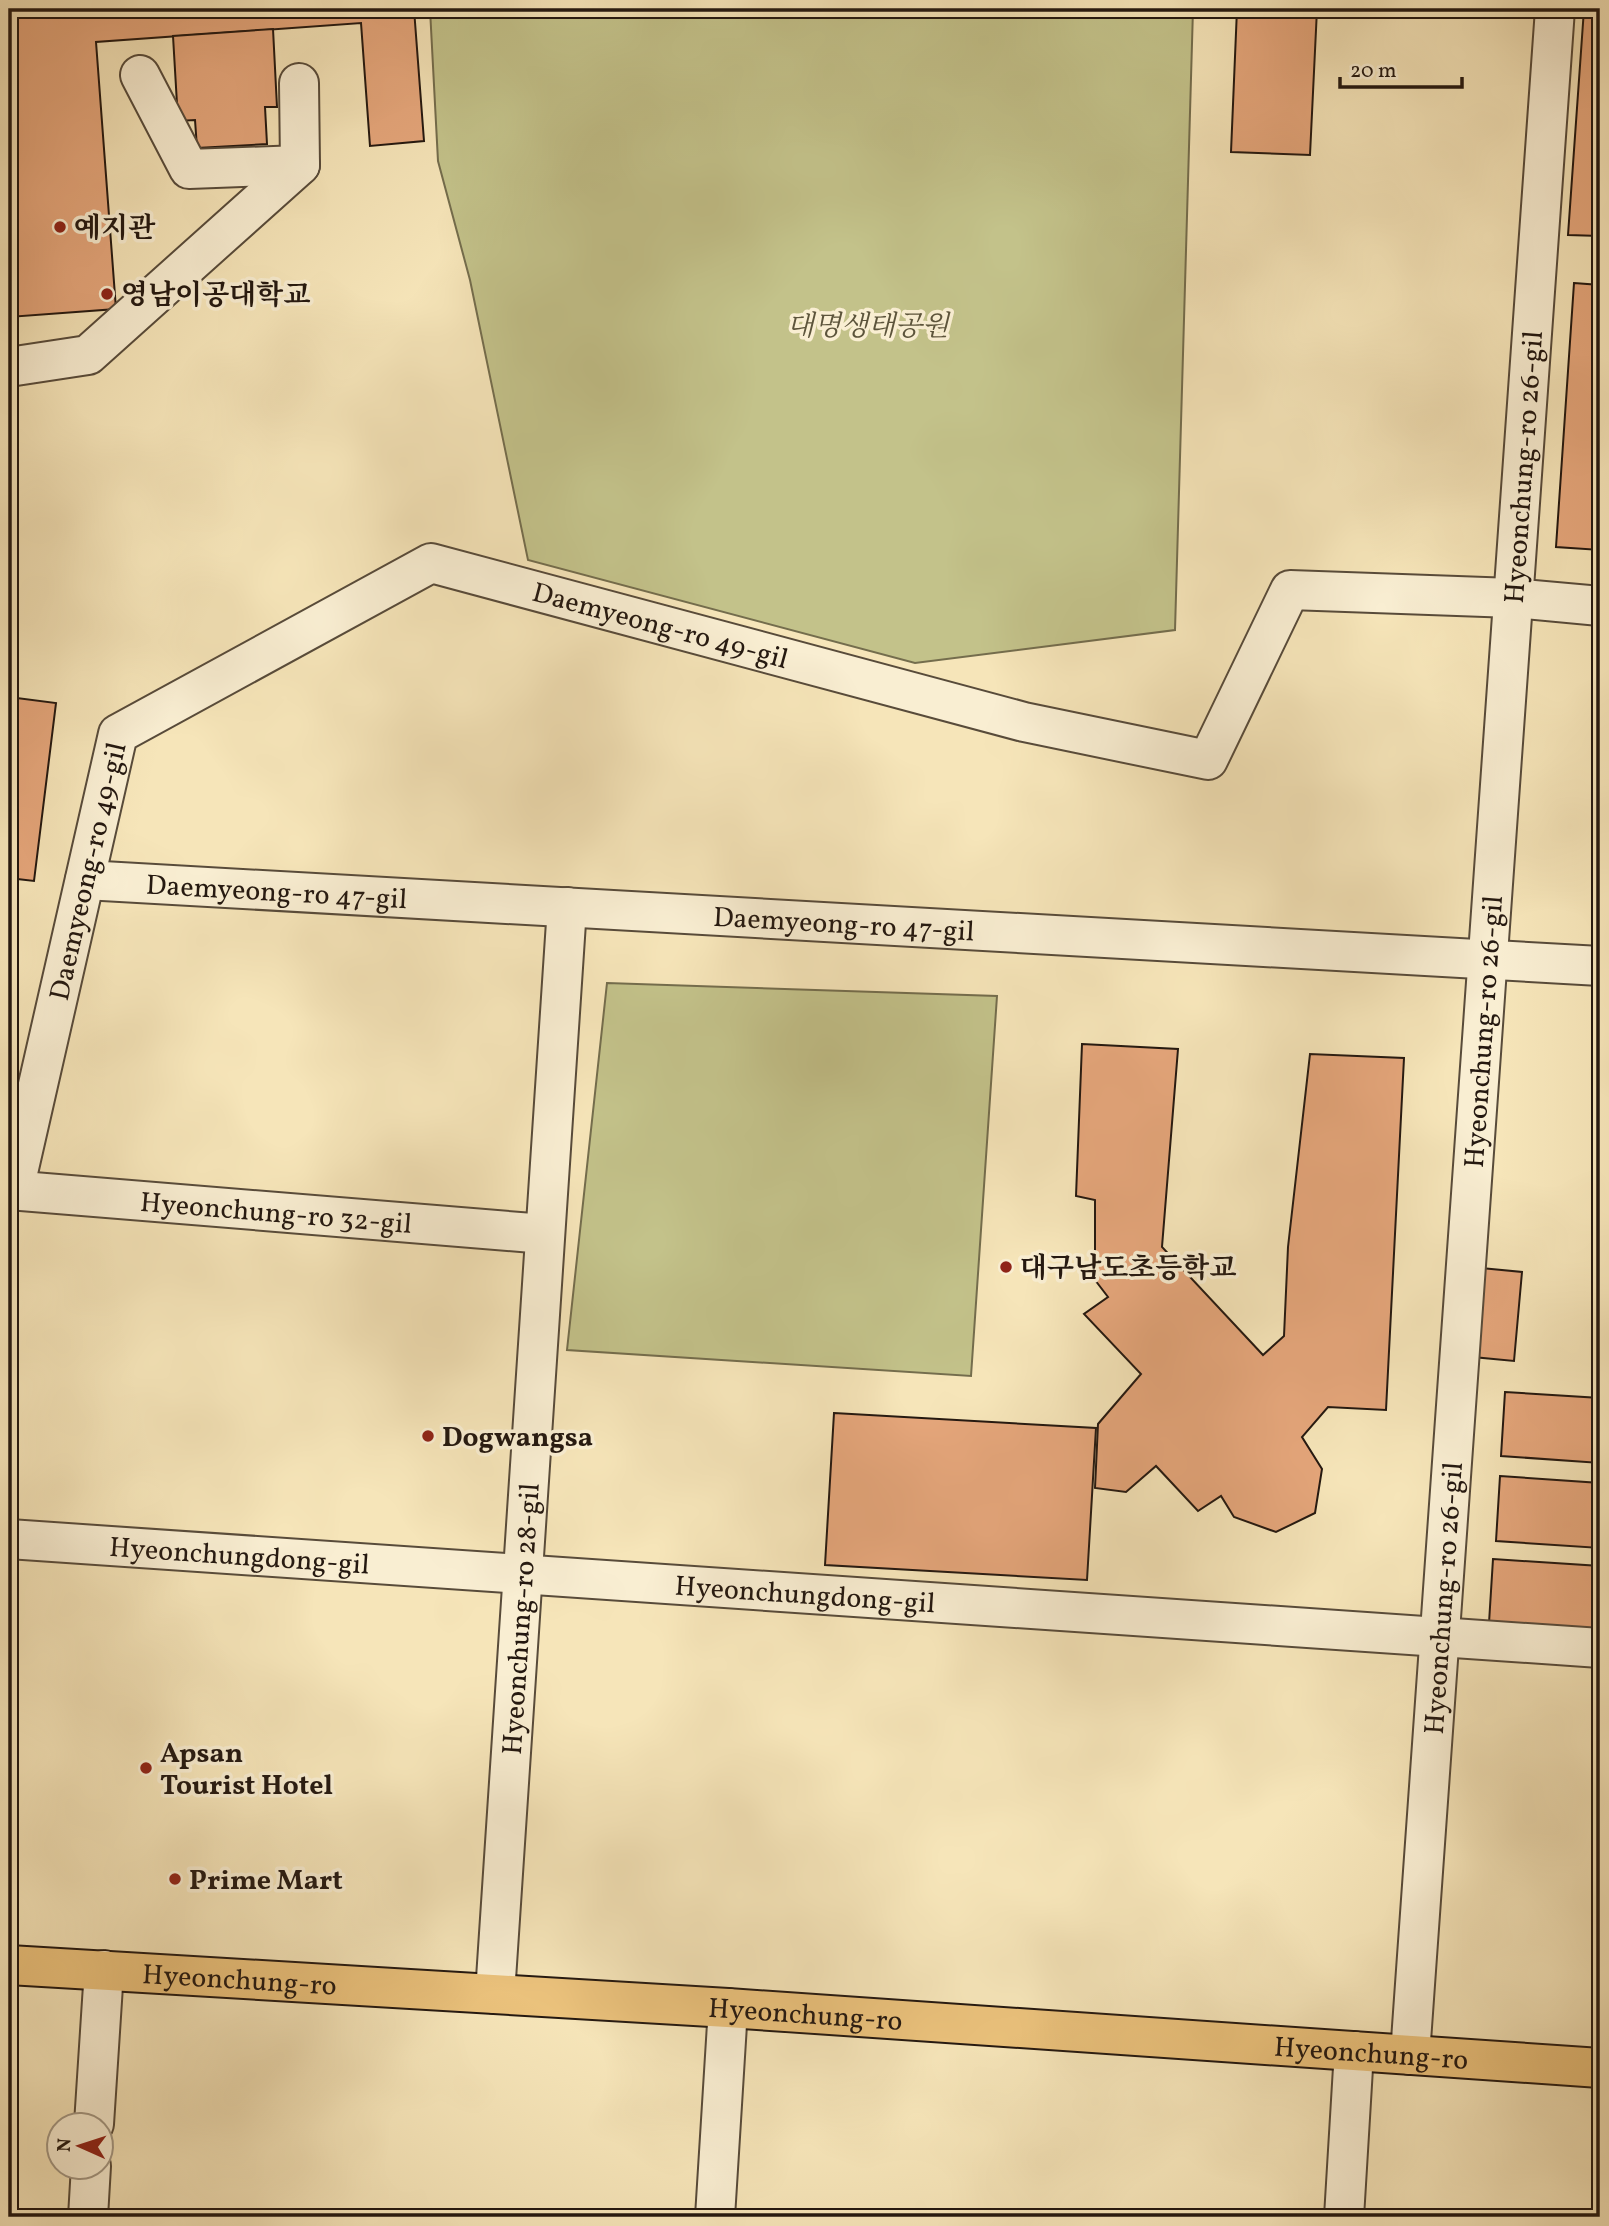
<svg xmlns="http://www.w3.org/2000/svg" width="1609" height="2226" font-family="Vollkorn,'Noto Serif KR',serif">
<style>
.green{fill:#c3c28a;stroke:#746d4d;stroke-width:2}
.building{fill:#e5a67b;stroke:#241810;stroke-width:2}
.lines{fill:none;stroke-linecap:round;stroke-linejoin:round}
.minor-casing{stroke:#584b3a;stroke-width:42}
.major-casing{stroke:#241810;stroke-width:42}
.minor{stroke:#f9eed2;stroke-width:38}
.major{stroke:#ebc27c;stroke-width:38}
.poi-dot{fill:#8f2418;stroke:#f9eed2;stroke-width:2.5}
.labels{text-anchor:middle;stroke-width:7;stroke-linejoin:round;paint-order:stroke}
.poi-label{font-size:28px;font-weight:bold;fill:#241810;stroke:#f9eed2;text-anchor:start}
.park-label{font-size:28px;font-style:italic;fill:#5c543b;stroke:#f9eed2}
.street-label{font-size:28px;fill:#241810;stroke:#f9eed2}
</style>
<rect width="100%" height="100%" fill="#f6e5b9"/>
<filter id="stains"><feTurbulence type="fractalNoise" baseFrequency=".00286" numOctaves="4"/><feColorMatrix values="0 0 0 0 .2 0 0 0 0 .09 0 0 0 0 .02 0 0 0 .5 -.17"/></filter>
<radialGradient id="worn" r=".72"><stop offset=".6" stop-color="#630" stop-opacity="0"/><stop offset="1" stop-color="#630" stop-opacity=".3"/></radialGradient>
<!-- green -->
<g class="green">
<polygon points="430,9 1193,9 1175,630 915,663 528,560 470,280 438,161"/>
<polygon points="607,983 997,996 971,1376 567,1350"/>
</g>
<!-- building -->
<g class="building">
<polygon points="9,9 414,9 424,141 370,146 361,23 96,42 116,309 9,317"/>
<polygon points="1237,9 1317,9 1310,155 1231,152"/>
<polygon points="1584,9 1600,9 1600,236 1568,235"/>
<polygon points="273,29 277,107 265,107 267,144 197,148 195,120 178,121 173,36"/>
<polygon points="1574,283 1600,285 1600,550 1556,547"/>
<polygon points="9,697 56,703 34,881 9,878"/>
<polygon points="1082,1044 1178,1049 1162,1247 1263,1355 1284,1336 1288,1247 1310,1054 1404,1058 1386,1410 1328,1407 1302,1437 1322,1469 1315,1513 1276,1532 1234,1517 1221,1496 1198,1511 1156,1466 1126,1492 1095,1488 1098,1424 1141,1374 1084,1314 1108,1297 1095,1280 1095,1200 1076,1196"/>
<polygon points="1481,1268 1522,1272 1514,1361 1473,1357"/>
<polygon points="1505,1392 1600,1398 1600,1463 1501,1456"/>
<polygon points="834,1413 1096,1428 1087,1580 825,1565"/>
<polygon points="1500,1476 1600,1483 1600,1548 1496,1541"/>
<polygon points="1493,1559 1600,1566 1600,1630 1489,1623"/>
</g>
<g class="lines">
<!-- minor casing -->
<g class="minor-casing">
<g id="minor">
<polyline points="140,75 189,169 300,165"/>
<polyline points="9,367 88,355 300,165 299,83"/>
<path id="s1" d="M85 880 1600 966"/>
<path id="s2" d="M9 1190 545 1234"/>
<path id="s3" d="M14 1190 118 734 431 563 1024 722 1208 760 1290 590 1513 598 1600 606"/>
<path id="s4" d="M9 1539 1600 1648"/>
<path id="s5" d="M495 1994 567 907"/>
<path id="s6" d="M1410 2055 1555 9"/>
<polyline points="94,2124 104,1970"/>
<polyline points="88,2217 91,2166"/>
<polyline points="715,2217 728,2008"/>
<polyline points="1344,2217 1354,2051"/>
</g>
</g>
<!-- major casing -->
<g class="major-casing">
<g id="major">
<path id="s7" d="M9 1965 728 2008 1600 2068"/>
</g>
</g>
<!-- minor -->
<use href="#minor" class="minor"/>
<!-- major -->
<use href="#major" class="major"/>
</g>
<!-- markers -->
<g class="poi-dot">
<circle cx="60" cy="227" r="7"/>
<circle cx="107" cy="294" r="7"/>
<circle cx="1006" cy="1267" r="7"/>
<circle cx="428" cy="1436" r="7"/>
<circle cx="146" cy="1768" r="7"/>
<circle cx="175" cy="1879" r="7"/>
</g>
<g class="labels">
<!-- poi labels -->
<g class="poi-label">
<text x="74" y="237">예지관</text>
<text x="121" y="304">영남이공대학교</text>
<text x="1020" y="1277">대구남도초등학교</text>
<text x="442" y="1446">Dogwangsa</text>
<text x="160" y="1762">Apsan<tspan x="160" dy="32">Tourist Hotel</tspan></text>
<text x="189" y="1889">Prime Mart</text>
</g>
<!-- park labels -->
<g class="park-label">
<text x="868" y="335">대명생태공원</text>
</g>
<!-- street labels -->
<g class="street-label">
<text dy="10" stroke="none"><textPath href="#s6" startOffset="1592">Hyeonchung-ro 26-gil</textPath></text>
<text dy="10" stroke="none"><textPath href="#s3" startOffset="1062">Daemyeong-ro 49-gil</textPath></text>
<text dy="10" stroke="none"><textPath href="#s3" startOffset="327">Daemyeong-ro 49-gil</textPath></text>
<text dy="10" stroke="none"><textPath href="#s1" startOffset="192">Daemyeong-ro 47-gil</textPath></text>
<text dy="10" stroke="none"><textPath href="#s1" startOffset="760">Daemyeong-ro 47-gil</textPath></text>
<text dy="10" stroke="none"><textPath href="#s6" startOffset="1026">Hyeonchung-ro 26-gil</textPath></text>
<text dy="10" stroke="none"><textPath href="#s2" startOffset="268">Hyeonchung-ro 32-gil</textPath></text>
<text dy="10" stroke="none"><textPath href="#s4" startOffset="231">Hyeonchungdong-gil</textPath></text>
<text dy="10" stroke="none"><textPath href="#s4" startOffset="798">Hyeonchungdong-gil</textPath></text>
<text dy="10" stroke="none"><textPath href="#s6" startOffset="458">Hyeonchung-ro 26-gil</textPath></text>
<text dy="10" stroke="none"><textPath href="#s5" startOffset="376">Hyeonchung-ro 28-gil</textPath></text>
<text dy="10" stroke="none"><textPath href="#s7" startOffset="231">Hyeonchung-ro</textPath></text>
<text dy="10" stroke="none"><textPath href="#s7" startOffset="798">Hyeonchung-ro</textPath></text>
<text dy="10" stroke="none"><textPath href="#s7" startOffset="1365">Hyeonchung-ro</textPath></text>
</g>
</g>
<!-- margin -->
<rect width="1609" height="2226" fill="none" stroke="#f6e5b9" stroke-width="35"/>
<rect x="10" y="10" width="1588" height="2205" fill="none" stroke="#241810" stroke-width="3.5"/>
<rect x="18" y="18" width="1574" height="2191" fill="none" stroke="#241810" stroke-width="2"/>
<!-- north arrow -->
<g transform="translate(80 2146) rotate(273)"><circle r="33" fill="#f9eed2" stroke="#a49884" stroke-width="2"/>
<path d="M0-5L12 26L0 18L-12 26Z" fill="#8f2418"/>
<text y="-10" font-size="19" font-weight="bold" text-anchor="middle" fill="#241810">N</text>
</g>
<!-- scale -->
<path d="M1340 77v10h122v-10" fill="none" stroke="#241810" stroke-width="3.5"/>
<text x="1350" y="77" font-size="21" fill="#241810" stroke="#f9eed2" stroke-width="5" paint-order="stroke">20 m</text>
<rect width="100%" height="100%" filter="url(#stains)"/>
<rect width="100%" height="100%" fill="url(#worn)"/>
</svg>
